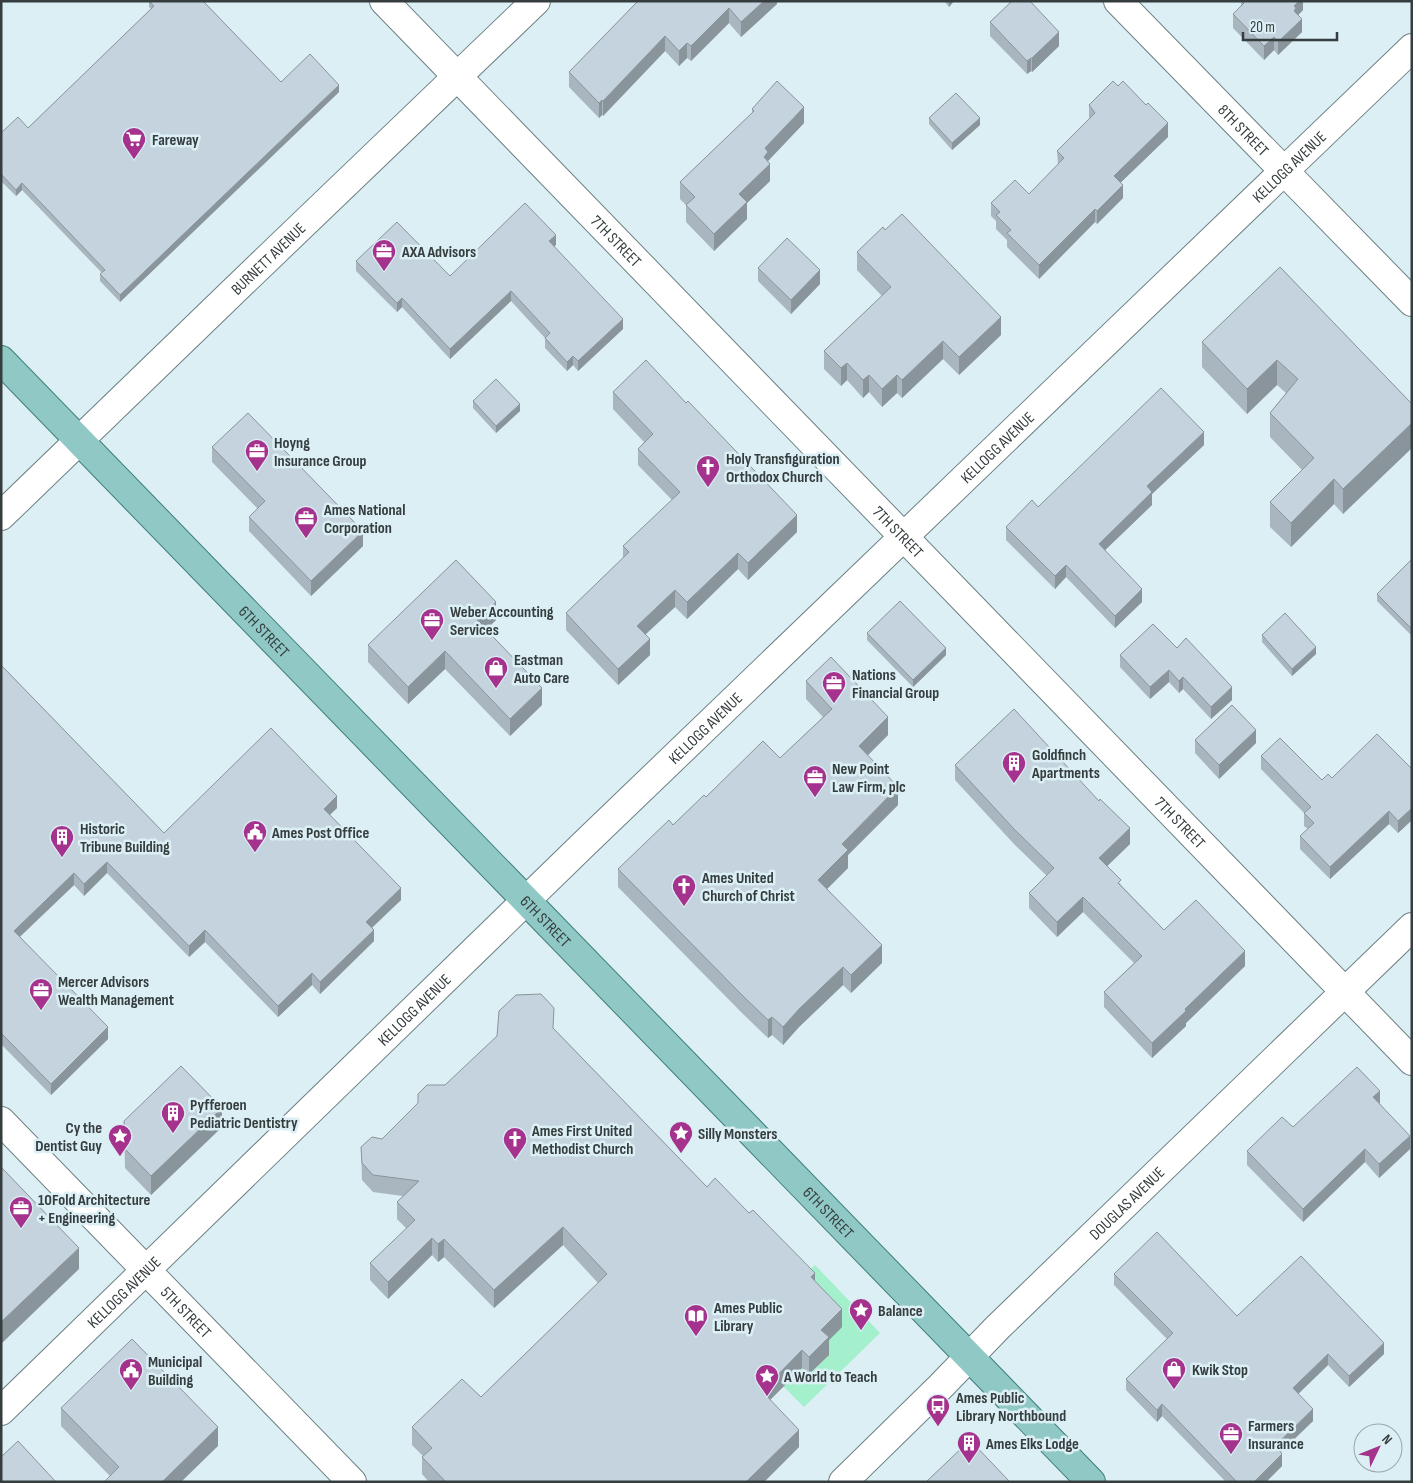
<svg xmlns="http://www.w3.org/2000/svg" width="1413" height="1483" font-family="'Sofia Sans Condensed',sans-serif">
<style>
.garden{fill:#a4f0cc}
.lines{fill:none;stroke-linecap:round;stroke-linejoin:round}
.minor-casing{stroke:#6e8084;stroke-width:30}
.major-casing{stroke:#3f7f7b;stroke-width:30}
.minor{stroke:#fff;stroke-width:28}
.major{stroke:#8fc8c4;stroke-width:28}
.wall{fill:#a9b5bf}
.shaded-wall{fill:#89949b}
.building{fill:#c4d3de;stroke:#89949b}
.labels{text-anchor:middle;stroke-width:5;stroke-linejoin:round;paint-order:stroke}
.street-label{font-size:16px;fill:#353d3f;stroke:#dbeff4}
.poi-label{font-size:16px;font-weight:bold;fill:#353d3f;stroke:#dbeff4;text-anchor:start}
</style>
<rect width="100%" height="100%" fill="#dbeff4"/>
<!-- garden -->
<polygon class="garden" points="815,1265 880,1333 804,1407 783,1386 802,1368 809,1374 828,1355 802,1277"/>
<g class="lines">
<!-- minor casing -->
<g class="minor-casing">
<g id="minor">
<path id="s1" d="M384 1 1412 1061"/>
<path id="s2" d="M1118 1 1412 302"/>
<path id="s3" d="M1 516 242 283 536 1"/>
<path id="s4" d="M1 1121 352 1482"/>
<path id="s5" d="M1 1411 584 844 1412 48"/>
<path id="s6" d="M843 1482 941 1386 998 1327 1412 927"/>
</g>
</g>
<!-- major casing -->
<g class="major-casing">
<g id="major">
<path id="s7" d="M1 360 1091 1482"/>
</g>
</g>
<!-- minor -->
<use href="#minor" class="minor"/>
<!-- major -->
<use href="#major" class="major"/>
</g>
<!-- wall -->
<g class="wall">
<polygon points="149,1 203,1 281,82 339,92 120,302 100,281 100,274 102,273 22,190 16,196 1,181 1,133 28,128 151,9 149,7"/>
<polygon points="638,1 777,1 777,4 741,37 729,23 691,61 687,58 679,66 665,51 603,116 602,115 599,118 569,87 569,72"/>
<polygon points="944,1 954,1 949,7"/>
<polygon points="1241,1 1303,1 1303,10 1298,15 1302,32 1278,55 1274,50 1264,60 1233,28 1233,14 1241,6"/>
<polygon points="990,22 1059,46 1032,72 1031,71 1027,74 990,36"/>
<polygon points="1089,105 1168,137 1121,182 1123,198 1097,224 1095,222 1039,279 1007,247 1007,240 996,229 996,221 991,216 991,203 1029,194 1058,165 1057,151 1089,119"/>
<polygon points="752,109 804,123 768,161 770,181 747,203 747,219 714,251 686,222 686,205 680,199 680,182 752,113"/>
<polygon points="929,118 980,125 952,150 929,124"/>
<polygon points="556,245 554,246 623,329 578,371 573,365 567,371 545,348 545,338 511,301 450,359 402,307 397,312 356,271 356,261 450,276"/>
<polygon points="857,252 1001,335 959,375 943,359 902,398 897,393 882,407 869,392 863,398 847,380 841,386 824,369 824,351 882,296 857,270"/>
<polygon points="1280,267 1412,404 1343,514 1334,504 1291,547 1270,527 1270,502 1302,470 1270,437 1270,413 1286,393 1277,385 1247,414 1202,367 1202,342"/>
<polygon points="758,268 820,284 791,314 758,281"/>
<polygon points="613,392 797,532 748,580 738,569 687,619 675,607 646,634 650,655 618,685 566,630 566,613 623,558 623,546 672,500 638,465 638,449 644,442 613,409"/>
<polygon points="473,401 520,411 496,433 473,408"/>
<polygon points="1204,445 1152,494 1152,505 1105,550 1142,602 1115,628 1066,577 1055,589 1006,540 1006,527 1038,507"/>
<polygon points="212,447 363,546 311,596 249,531 249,517 258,509 212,462"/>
<polygon points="1412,559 1412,636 1377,601 1377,594"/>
<polygon points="496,620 486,630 542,705 510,736 445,669 408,704 368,662 368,645"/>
<polygon points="867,633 946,655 913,687 867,640"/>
<polygon points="1262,635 1316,654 1292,676 1262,642"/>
<polygon points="1177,648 1232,700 1211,719 1183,689 1179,693 1169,682 1150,699 1120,667 1120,655"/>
<polygon points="1,665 164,833 337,808 330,815 401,900 372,928 374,941 320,994 312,985 278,1017 205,942 189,957 107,873 84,896 74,885 20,937 108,1039 51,1095 1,1044"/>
<polygon points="806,681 888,735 867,756 898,805 848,855 848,868 827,889 882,963 851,993 843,985 799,1027 783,1045 772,1035 768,1038 742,1013 618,887 618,869 673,825 706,797 780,758 823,717 806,699"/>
<polygon points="1195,740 1256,743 1219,779 1195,753"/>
<polygon points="1261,756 1322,780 1332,778 1412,769 1412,820 1398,833 1389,824 1330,879 1300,849 1300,836 1308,829 1304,826 1304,813 1261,769"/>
<polygon points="955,765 1130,844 1107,866 1121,885 1164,930 1245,966 1186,1023 1186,1026 1152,1058 1104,1007 1104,992 1134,963 1083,912 1057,937 1029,908 1029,893 1047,876 1014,844 955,780"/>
<polygon points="554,1029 707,1187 815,1281 842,1327 829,1340 829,1355 809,1374 802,1368 770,1400 799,1447 764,1482 429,1482 422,1474 422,1457 423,1456 412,1445 412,1427 481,1397 598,1283 563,1245 494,1308 444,1257 438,1262 432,1255 388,1299 370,1280 370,1263 407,1229 397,1219 397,1202 403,1196 373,1192 362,1180 361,1147 382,1139 445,1085"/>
<polygon points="1380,1104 1410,1149 1379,1178 1365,1162 1303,1222 1247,1165 1247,1151 1293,1127"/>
<polygon points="124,1121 222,1127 151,1195 125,1168"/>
<polygon points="1114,1274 1237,1316 1384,1354 1349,1387 1328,1365 1298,1394 1313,1421 1280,1452 1282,1466 1266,1482 1226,1482 1162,1416 1157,1422 1126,1390 1126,1379 1167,1339 1114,1285"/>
<polygon points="61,1408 218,1446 110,1476 61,1426"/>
</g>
<!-- shaded-wall -->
<g class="shaded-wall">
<polygon points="764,1 777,1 777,4 741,37 741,22"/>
<polygon points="949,1 954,1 949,7"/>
<polygon points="1299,1 1303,1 1303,10 1296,17 1294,24 1294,6"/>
<polygon points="729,8 729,23 691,61 691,46"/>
<polygon points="1302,19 1302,32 1278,55 1278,42"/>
<polygon points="1059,32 1059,46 1032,72 1032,58"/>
<polygon points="665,36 665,51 603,116 603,101"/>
<polygon points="1274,37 1274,50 1264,60 1264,46"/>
<polygon points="687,43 687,58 679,66 679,51"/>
<polygon points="1031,58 1031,71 1027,74 1027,61"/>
<polygon points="339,85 339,92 120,302 120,295"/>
<polygon points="602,100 602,115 599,118 599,103"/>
<polygon points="804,107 804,123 768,161 768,166 770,164 770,181 747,203 747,219 714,251 714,234 739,194 764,157 765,148"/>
<polygon points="980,118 980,125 952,150 952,143"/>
<polygon points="1168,123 1168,137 1114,189 1114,176"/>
<polygon points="22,183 22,190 16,196 16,190"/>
<polygon points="1123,185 1123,198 1097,224 1097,211"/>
<polygon points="1095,209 1095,222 1039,279 1039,265"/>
<polygon points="556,235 556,245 549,251 549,241"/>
<polygon points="820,270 820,284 791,314 791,300"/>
<polygon points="511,291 511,301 450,359 450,349"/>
<polygon points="402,298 402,307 397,312 397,303"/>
<polygon points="1001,317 1001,335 959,375 959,357"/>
<polygon points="623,319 623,329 578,371 578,361"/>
<polygon points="943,341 943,359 902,398 902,380"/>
<polygon points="573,356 573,365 567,371 567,362"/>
<polygon points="1277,360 1277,385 1247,414 1247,389"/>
<polygon points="847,363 847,380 841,386 841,368"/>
<polygon points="869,375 869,392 863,398 863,380"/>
<polygon points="897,375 897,393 882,407 882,389"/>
<polygon points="520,404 520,411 496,433 496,426"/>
<polygon points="1412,423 1412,448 1343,514 1343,489"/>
<polygon points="1204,432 1204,445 1152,494 1152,505 1099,556 1099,544 1147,486"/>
<polygon points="1334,479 1334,504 1291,547 1291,523"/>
<polygon points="797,515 797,532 748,580 748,563"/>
<polygon points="363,531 363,546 311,596 311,581"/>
<polygon points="738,553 738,569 687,619 687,602"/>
<polygon points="1066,565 1066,577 1055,589 1055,576"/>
<polygon points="1142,589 1142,602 1115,628 1115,616"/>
<polygon points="675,590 675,607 637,642 637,626"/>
<polygon points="496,602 496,620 477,638 477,620"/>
<polygon points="650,639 650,655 618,685 618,669"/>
<polygon points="1316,647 1316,654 1292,676 1292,669"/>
<polygon points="946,648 946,655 913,687 913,680"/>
<polygon points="445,651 445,669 408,704 408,687"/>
<polygon points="1169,670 1169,682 1150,699 1150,687"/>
<polygon points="1183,677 1183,689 1179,693 1179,681"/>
<polygon points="1232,687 1232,700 1211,719 1211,707"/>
<polygon points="542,688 542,705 510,736 510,719"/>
<polygon points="888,717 888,735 859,764 859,746"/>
<polygon points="1256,730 1256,743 1219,779 1219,765"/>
<polygon points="898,787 898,805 848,855 848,868 818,898 818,880 842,844"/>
<polygon points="337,796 337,808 324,820 324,809"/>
<polygon points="1412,808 1412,820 1398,833 1398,821"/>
<polygon points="1389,811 1389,824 1330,879 1330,867"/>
<polygon points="1130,828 1130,844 1099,874 1099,858"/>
<polygon points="107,862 107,873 84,896 84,884"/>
<polygon points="74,873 74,885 14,942 14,931"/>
<polygon points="401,888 401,900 366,933 366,922"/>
<polygon points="1083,897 1083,912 1057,937 1057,922"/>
<polygon points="205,930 205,942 189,957 189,946"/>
<polygon points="374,930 374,941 320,994 320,982"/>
<polygon points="882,945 882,963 851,993 851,975"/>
<polygon points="1245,951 1245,966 1186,1023 1186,1026 1152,1058 1152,1043 1185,1009"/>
<polygon points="843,967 843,985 799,1027 783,1045 783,1027 799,1009"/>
<polygon points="312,973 312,985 278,1017 278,1006"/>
<polygon points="772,1017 772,1035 768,1038 768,1020"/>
<polygon points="108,1027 108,1039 51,1095 51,1084"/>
<polygon points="1380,1091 1380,1104 1373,1097"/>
<polygon points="222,1108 222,1127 151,1195 151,1176"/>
<polygon points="1410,1136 1410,1149 1379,1178 1379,1164"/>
<polygon points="1365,1149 1365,1162 1303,1222 1303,1209"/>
<polygon points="563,1227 563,1245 494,1308 494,1290"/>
<polygon points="432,1238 432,1255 388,1299 388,1282"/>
<polygon points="444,1239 444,1257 438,1262 438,1244"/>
<polygon points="79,1248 79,1269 1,1344 1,1322"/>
<polygon points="815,1273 815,1291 811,1277"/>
<polygon points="842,1309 842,1327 829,1340 829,1355 809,1374 809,1357 821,1330"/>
<polygon points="1384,1343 1384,1354 1349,1387 1349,1376"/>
<polygon points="802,1350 802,1368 762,1408 762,1391"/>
<polygon points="1328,1354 1328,1365 1293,1399 1293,1388"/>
<polygon points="1162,1404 1162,1416 1157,1422 1157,1410"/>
<polygon points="1313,1409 1313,1421 1275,1458 1275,1446"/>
<polygon points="218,1427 218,1446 181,1482 162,1482"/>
<polygon points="799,1430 799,1447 764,1482 746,1482"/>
<polygon points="1282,1454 1282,1466 1266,1482 1254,1482"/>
</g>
<!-- building -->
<g class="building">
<polygon points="149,1 203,1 281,82 310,54 339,85 120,295 100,274 105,270 22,183 16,190 1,174 1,133 18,117 28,128 154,6"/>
<polygon points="638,1 764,1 741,22 729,8 691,46 687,43 679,51 665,36 603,101 602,100 599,103 569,72"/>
<polygon points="1012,1 1030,1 1059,32 1032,58 1031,58 1027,61 990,22"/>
<polygon points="1242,1 1299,1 1294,6 1296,8 1294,11 1302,19 1278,42 1274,37 1264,46 1233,14 1244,3"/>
<polygon points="777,81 804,107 765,148 768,152 764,157 770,164 739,194 747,202 714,234 686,205 695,197 680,182 754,111 752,109"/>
<polygon points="1113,81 1118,86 1123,81 1146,105 1148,103 1168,123 1114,176 1123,185 1097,211 1095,209 1039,265 1007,233 1011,230 996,215 1000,212 991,203 1015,180 1029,194 1064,158 1057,151 1095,113 1089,105"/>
<polygon points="956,93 980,118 952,143 929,118"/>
<polygon points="525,203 556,235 549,241 623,319 578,361 573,356 567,362 545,338 550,333 511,291 450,349 402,298 397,303 356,261 397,222 450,276"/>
<polygon points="902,214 1001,317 959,357 943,341 902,380 897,375 882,389 869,375 863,380 847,363 841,368 824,351 891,287 857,252 883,227 885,230"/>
<polygon points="787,238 820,270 791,300 758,268"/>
<polygon points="1280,267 1412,404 1412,423 1343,489 1334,479 1291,523 1270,502 1314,458 1270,413 1298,379 1277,360 1247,389 1202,342"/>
<polygon points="646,360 686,403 688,401 797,515 748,563 738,553 687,602 675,590 637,626 650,639 618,669 566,613 629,552 623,546 680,492 638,449 653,434 613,392"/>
<polygon points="496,379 520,404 496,426 473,401"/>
<polygon points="1161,388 1204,432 1147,486 1152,492 1099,544 1142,589 1115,616 1066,565 1055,576 1006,527 1032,500 1038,507"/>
<polygon points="248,413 363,531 311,581 249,517 265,501 212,447"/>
<polygon points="1412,559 1412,629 1377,594"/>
<polygon points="456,560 496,602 477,620 542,688 510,719 445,651 408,687 368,645"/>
<polygon points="900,601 946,648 913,680 867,633"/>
<polygon points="1285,613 1316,647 1292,669 1262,635"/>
<polygon points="1153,624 1177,648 1186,638 1232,687 1211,707 1183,677 1179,681 1169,670 1150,687 1120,655"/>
<polygon points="831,657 888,717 859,746 898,787 842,844 848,850 818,880 882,945 851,975 843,967 799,1009 783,1027 772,1017 768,1020 742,995 618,869 669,820 673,825 704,795 706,797 763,741 780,758 832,709 806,681"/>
<polygon points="1,665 164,833 271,728 337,796 324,809 401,888 366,922 374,930 320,982 312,973 278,1006 205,930 189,946 107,862 84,884 74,873 14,931 108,1027 51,1084 1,1033"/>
<polygon points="1232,705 1256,730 1219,765 1195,740"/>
<polygon points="1014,709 1099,801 1100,799 1130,828 1099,858 1121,880 1118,883 1164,930 1196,900 1245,951 1185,1009 1186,1011 1152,1043 1104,992 1142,956 1083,897 1057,922 1029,893 1054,868 1014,829 955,765"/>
<polygon points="1377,734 1412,769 1412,808 1398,821 1389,811 1330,867 1300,836 1314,823 1304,813 1311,807 1261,756 1280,738 1322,780 1328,774 1332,778"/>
<polygon points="541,994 554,1008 553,1028 707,1187 715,1178 749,1213 753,1210 815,1273 811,1277 842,1309 821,1330 829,1337 809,1357 802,1350 762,1391 799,1430 746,1482 446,1482 422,1457 432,1448 412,1427 462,1379 481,1397 607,1274 563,1227 494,1290 444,1239 438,1244 432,1238 388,1282 370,1263 415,1220 397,1202 419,1181 373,1175 362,1163 361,1147 372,1137 382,1139 418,1103 418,1094 427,1085 445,1085 497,1036 499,1011 516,995"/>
<polygon points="181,1066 222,1108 151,1176 125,1149 124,1121"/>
<polygon points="1357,1067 1380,1091 1373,1097 1410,1136 1379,1164 1365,1149 1303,1209 1247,1151 1282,1117 1293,1127"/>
<polygon points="1,1167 79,1248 1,1322"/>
<polygon points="1157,1232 1237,1316 1301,1256 1384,1343 1349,1376 1328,1354 1293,1388 1313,1409 1275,1446 1282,1454 1254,1482 1237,1482 1162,1404 1157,1410 1126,1379 1173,1333 1114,1274"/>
<polygon points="132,1339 218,1427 162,1482 104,1482 119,1467 61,1408"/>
<polygon points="970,1440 1010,1482 926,1482"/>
<polygon points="18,1441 56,1482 1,1482 1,1457"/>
</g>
<!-- icons -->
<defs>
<g id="supermarket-pin" transform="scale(1.25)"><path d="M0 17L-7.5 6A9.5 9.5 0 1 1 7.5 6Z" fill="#a5328d" stroke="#dbeff4"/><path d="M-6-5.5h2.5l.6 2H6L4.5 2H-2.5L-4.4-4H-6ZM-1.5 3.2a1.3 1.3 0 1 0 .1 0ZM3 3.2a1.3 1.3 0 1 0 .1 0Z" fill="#fff"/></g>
<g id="office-pin" transform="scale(1.25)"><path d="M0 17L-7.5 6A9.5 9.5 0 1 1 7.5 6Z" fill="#a5328d" stroke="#dbeff4"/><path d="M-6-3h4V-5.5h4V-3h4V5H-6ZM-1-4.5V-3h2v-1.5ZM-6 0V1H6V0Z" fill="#fff"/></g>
<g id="church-pin" transform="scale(1.25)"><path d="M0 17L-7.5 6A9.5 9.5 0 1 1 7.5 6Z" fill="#a5328d" stroke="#dbeff4"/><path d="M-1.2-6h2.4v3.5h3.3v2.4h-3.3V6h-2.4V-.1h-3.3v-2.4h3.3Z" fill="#fff"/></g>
<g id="shop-pin" transform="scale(1.25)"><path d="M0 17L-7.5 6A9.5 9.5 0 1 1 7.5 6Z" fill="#a5328d" stroke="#dbeff4"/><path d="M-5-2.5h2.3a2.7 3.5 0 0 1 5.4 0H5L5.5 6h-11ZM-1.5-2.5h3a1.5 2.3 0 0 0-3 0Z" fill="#fff"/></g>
<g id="building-pin" transform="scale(1.25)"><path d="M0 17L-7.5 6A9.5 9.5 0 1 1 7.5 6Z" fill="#a5328d" stroke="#dbeff4"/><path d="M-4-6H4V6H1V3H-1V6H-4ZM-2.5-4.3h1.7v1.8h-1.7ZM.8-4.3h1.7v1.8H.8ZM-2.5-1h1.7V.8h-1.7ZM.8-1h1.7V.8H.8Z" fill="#fff"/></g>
<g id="civic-pin" transform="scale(1.25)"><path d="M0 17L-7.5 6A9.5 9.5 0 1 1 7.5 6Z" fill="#a5328d" stroke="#dbeff4"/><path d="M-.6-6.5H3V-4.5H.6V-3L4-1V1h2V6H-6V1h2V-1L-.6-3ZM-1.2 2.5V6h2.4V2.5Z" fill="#fff"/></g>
<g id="sight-pin" transform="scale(1.25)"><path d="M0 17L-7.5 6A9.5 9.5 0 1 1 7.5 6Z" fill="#a5328d" stroke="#dbeff4"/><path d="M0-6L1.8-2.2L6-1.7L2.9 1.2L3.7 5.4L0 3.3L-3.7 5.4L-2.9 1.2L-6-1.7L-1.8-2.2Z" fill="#fff"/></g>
<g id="library-pin" transform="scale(1.25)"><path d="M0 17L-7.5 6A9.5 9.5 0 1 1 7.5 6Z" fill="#a5328d" stroke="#dbeff4"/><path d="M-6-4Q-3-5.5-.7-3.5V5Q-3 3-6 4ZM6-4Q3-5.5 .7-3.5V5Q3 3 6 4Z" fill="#fff"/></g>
<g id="bus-pin" transform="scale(1.25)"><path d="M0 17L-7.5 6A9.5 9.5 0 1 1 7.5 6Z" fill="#a5328d" stroke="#dbeff4"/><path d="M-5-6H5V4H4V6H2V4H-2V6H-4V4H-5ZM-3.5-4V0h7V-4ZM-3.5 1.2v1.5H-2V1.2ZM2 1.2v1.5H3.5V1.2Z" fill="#fff"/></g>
</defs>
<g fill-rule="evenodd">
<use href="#supermarket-pin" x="134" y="139"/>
<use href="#office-pin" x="384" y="251"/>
<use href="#office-pin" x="257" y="451"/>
<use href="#church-pin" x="708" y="467"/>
<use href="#office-pin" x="306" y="518"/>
<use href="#office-pin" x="432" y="620"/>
<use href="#shop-pin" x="496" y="668"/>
<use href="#office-pin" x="834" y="683"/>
<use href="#building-pin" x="1014" y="763"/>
<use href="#office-pin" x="815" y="777"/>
<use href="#civic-pin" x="255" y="832"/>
<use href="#building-pin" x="62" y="837"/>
<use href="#church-pin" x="684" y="886"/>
<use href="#office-pin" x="41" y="990"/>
<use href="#building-pin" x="173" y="1113"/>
<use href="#sight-pin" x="681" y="1133"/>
<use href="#sight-pin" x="120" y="1136"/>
<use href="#church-pin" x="515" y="1139"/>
<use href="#office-pin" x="21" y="1208"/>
<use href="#sight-pin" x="861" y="1310"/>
<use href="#library-pin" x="696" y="1316"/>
<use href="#shop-pin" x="1174" y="1369"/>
<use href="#civic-pin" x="131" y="1370"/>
<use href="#sight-pin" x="767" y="1376"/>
<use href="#bus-pin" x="938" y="1406"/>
<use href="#office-pin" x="1231" y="1434"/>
<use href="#building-pin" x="969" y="1443"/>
</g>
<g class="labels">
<!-- street labels -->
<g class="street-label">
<text dy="6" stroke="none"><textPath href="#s2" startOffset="180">8TH STREET</textPath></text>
<text dy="6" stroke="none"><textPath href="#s5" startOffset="1791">KELLOGG AVENUE</textPath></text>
<text dy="6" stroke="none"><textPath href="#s1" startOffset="334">7TH STREET</textPath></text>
<text dy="6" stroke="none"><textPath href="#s3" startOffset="371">BURNETT AVENUE</textPath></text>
<text dy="6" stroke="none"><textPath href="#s5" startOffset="1386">KELLOGG AVENUE</textPath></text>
<text dy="6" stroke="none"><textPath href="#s1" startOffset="739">7TH STREET</textPath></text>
<text dy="6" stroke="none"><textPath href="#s7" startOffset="378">6TH STREET</textPath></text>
<text dy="6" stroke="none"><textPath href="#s5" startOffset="981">KELLOGG AVENUE</textPath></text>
<text dy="6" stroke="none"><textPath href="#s1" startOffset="1144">7TH STREET</textPath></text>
<text dy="6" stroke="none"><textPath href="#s7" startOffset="782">6TH STREET</textPath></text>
<text dy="6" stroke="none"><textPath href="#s5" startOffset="576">KELLOGG AVENUE</textPath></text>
<text dy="6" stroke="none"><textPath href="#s6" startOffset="398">DOUGLAS AVENUE</textPath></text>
<text dy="6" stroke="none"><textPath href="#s7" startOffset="1188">6TH STREET</textPath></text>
<text dy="6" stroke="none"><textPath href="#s5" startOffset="171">KELLOGG AVENUE</textPath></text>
<text dy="6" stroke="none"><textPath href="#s4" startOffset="266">5TH STREET</textPath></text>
</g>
<!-- poi labels -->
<g class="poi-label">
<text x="152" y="145">Fareway</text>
<text x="402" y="257">AXA Advisors</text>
<text x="274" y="448">Hoyng<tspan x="274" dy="18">Insurance Group</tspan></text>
<text x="726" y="464">Holy Transfiguration<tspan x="726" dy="18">Orthodox Church</tspan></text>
<text x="324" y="515">Ames National<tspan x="324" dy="18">Corporation</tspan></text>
<text x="450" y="617">Weber Accounting<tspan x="450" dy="18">Services</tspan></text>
<text x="514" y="665">Eastman<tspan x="514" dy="18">Auto Care</tspan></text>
<text x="852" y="680">Nations<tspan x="852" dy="18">Financial Group</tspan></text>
<text x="1032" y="760">Goldfinch<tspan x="1032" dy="18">Apartments</tspan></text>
<text x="832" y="774">New Point<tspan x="832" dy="18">Law Firm, plc</tspan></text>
<text x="80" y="834">Historic<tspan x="80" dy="18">Tribune Building</tspan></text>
<text x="272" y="838">Ames Post Office</text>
<text x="702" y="883">Ames United<tspan x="702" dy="18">Church of Christ</tspan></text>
<text x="58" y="987">Mercer Advisors<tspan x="58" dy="18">Wealth Management</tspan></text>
<text x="190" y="1110">Pyfferoen<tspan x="190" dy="18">Pediatric Dentistry</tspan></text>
<text x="102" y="1133" text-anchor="end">Cy the<tspan x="102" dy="18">Dentist Guy</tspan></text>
<text x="532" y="1136">Ames First United<tspan x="532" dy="18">Methodist Church</tspan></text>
<text x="698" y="1139">Silly Monsters</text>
<text x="38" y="1205">10Fold Architecture<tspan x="38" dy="18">+ Engineering</tspan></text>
<text x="714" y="1313">Ames Public<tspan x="714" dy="18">Library</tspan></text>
<text x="878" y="1316">Balance</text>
<text x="148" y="1367">Municipal<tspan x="148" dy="18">Building</tspan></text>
<text x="1192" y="1375">Kwik Stop</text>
<text x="784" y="1382">A World to Teach</text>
<text x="956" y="1403">Ames Public<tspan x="956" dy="18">Library Northbound</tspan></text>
<text x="1248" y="1431">Farmers<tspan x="1248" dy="18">Insurance</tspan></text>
<text x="986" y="1449">Ames Elks Lodge</text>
</g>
</g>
<!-- border -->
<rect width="1413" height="1483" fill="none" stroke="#353d3f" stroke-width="5"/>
<!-- north arrow -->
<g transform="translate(1378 1448) rotate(47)"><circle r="24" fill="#dbeff4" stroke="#99a8ac"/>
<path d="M0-4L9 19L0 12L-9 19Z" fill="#a5328d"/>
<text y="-8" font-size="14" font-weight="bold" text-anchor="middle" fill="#353d3f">N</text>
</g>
<!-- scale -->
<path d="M1243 32v8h94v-8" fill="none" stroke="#353d3f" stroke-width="2.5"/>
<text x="1250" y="32" font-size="15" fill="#353d3f" stroke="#dbeff4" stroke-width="4" paint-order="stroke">20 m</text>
</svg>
